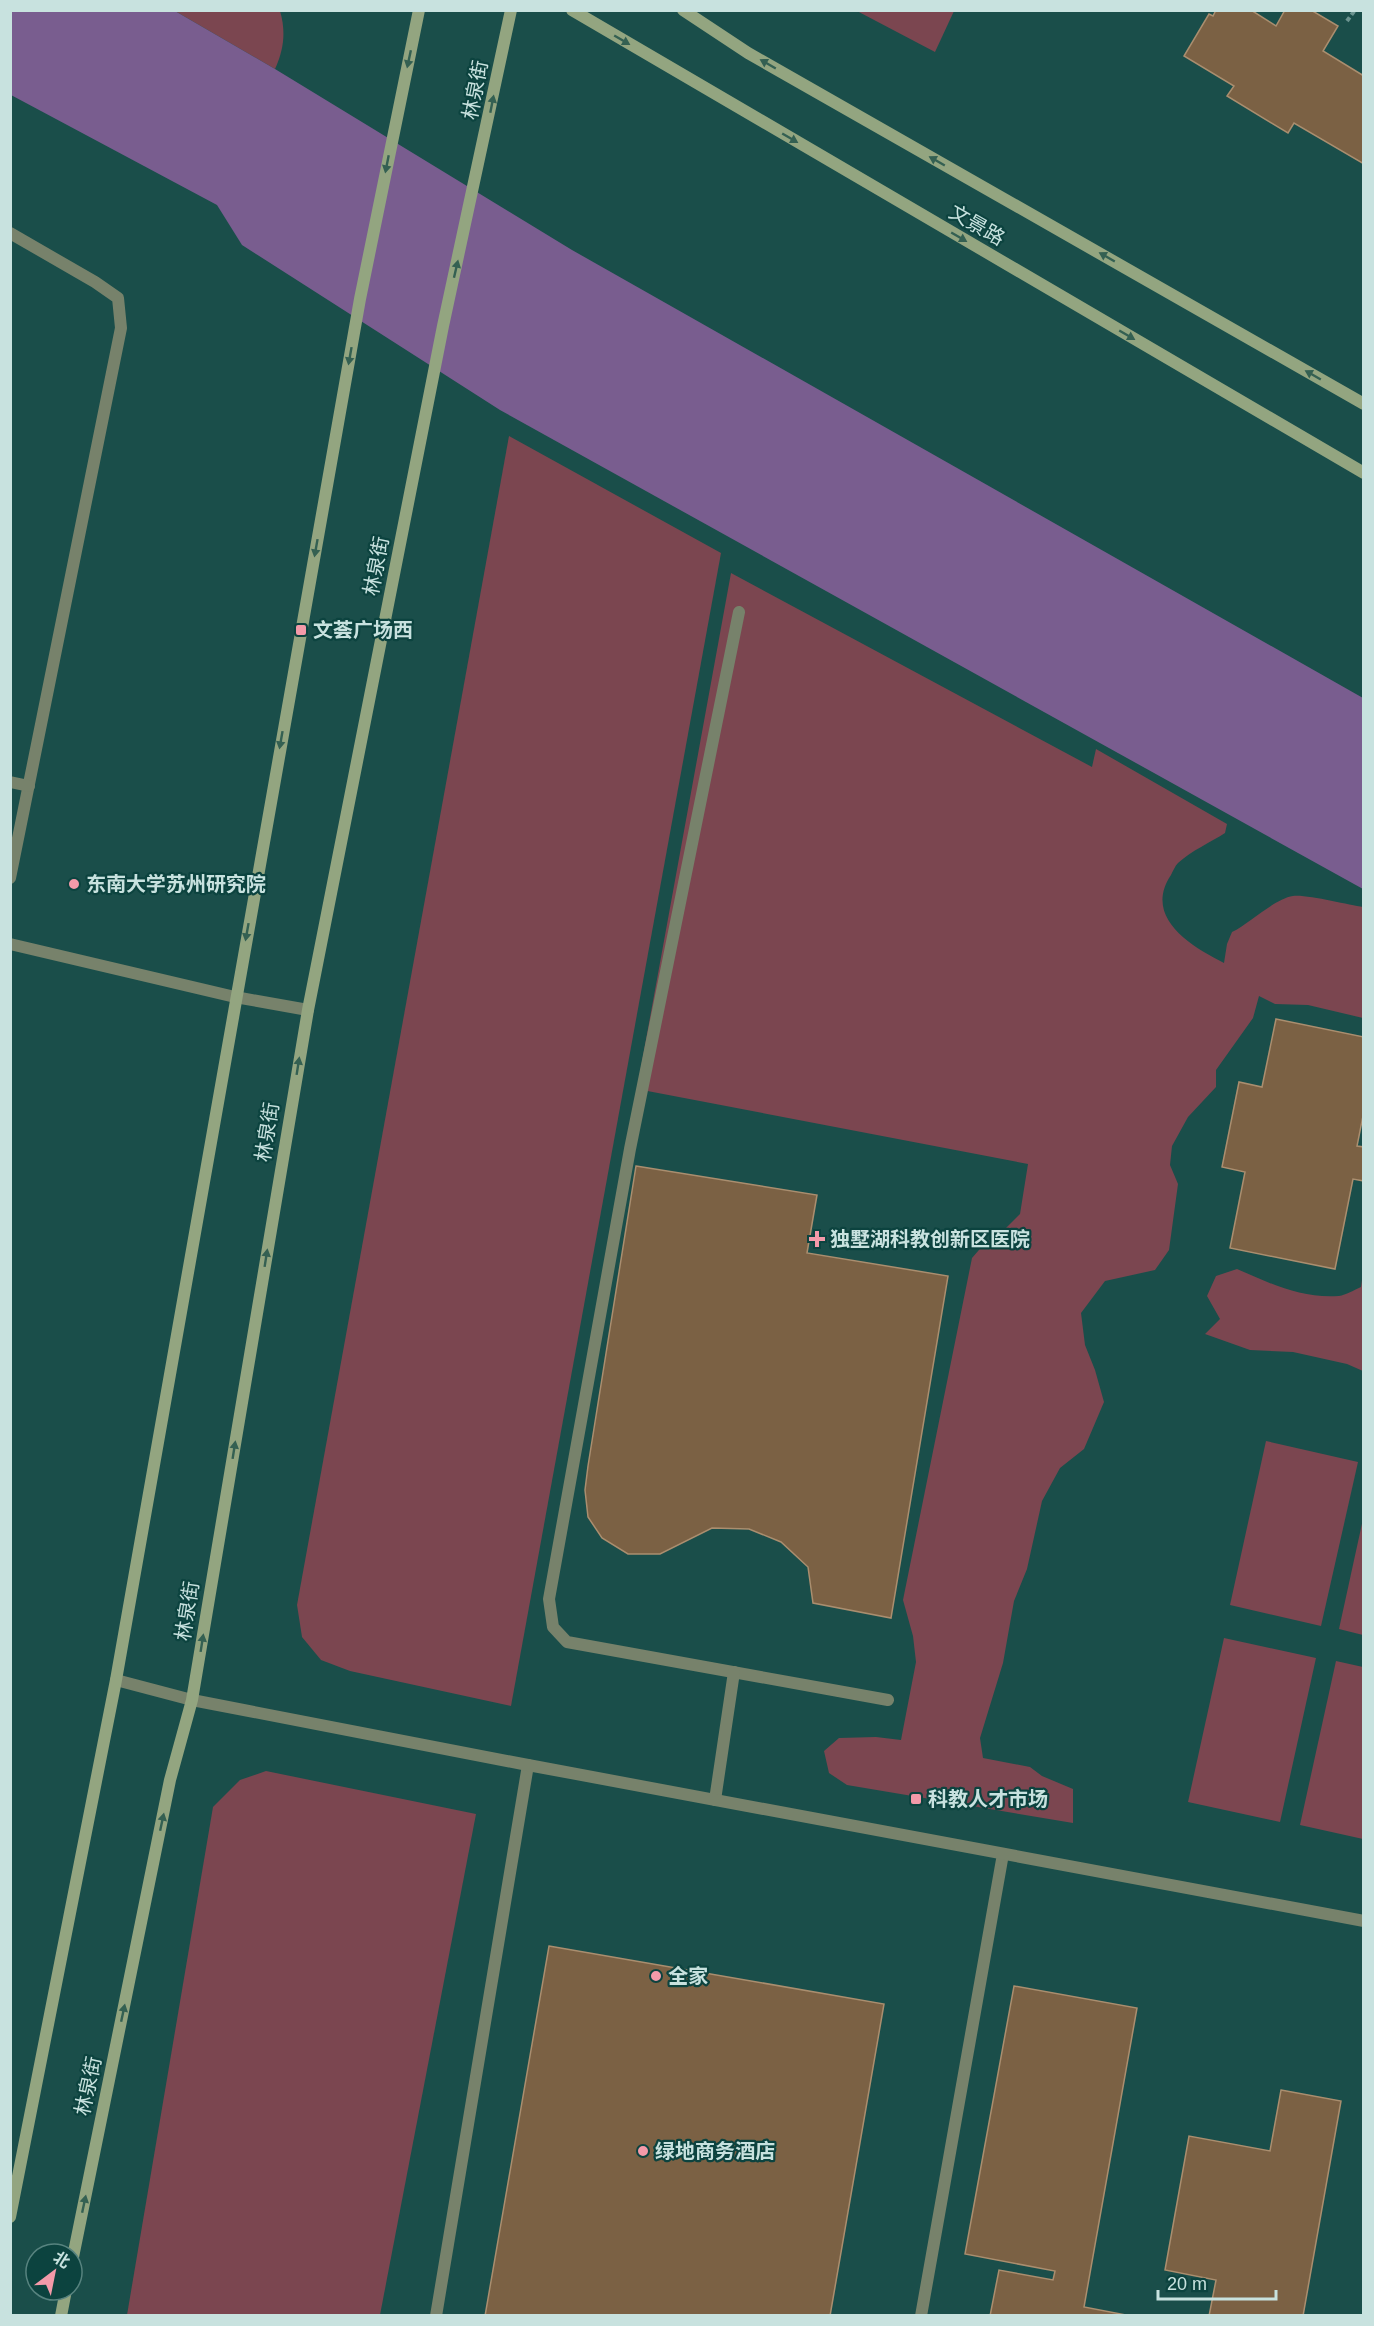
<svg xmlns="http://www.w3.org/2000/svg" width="1374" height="2326" font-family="Helvetica,'Noto Sans SC',sans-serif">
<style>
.green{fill:#7b4650}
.water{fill:#795d8f}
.building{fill:#7b6144;stroke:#aa8e6f;stroke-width:1.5}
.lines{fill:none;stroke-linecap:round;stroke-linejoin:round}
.path{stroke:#6c9490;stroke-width:4;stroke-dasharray:4.5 3;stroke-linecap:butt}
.lane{stroke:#77826b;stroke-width:12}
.street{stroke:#77826b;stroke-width:12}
.secondary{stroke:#93a580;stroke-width:12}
.oneway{fill:#346052}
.poi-dot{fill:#f39aa9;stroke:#0c433f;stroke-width:2}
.labels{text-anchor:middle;stroke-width:4.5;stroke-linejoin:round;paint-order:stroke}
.street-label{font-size:20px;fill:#c8e2df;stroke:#0c433f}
.poi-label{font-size:20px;font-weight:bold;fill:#c8e2df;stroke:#0c433f;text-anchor:start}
</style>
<rect width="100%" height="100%" fill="#1a4e4a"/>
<!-- green -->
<g class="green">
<path d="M175 11H280C286 31 284 49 275 69Z"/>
<polygon points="857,11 954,10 954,11 935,52"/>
<polygon points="509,436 721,553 511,1706 350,1671 321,1660 302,1637 297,1605"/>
<path d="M731 573 1092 767 1096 749 1227 824 1225 833C1211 842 1191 851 1178 863 1175 866 1173 871 1171 875 1143 917 1190 946 1224 963L1227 944 1232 932C1250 923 1274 899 1293 896 1306 894 1349 905 1363 907V1018L1308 1005 1275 1004 1259 996 1253 1018 1216 1070V1087L1188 1117 1172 1146 1170 1165 1178 1184 1169 1250 1155 1270 1105 1281 1081 1313 1085 1345 1095 1370 1104 1402 1084 1449 1060 1468 1042 1501 1027 1569 1014 1601 1003 1663 980 1738 983 1758 1030 1767 1042 1776 1073 1789V1823L847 1785 829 1773 824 1751 839 1738 876 1737 901 1740 916 1662 913 1636 903 1600 972 1258 985 1243 1002 1232 1020 1214 1028 1164 637 1089Z"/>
<path d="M1237 1269C1269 1283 1302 1299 1339 1296 1346 1295 1354 1290 1361 1287L1363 1273V1371L1347 1364 1293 1352 1250 1350 1205 1334 1220 1319 1207 1296 1216 1276Z"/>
<polygon points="1266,1441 1358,1462 1321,1626 1230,1605"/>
<polygon points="1363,1519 1364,1635 1363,1635 1339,1629"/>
<polygon points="1224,1638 1316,1658 1280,1822 1188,1802"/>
<polygon points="1336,1661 1363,1667 1363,1839 1300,1825"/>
<polygon points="266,1771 476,1814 380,2315 127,2315 213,1807 240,1780"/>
</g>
<!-- water -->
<polygon class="water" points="10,11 175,11 275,69 572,250 1363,698 1363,889 500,410 242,245 217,205 11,95"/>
<!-- building -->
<g class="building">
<polygon points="1216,10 1251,10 1276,26 1285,10 1311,10 1338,26 1323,51 1364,76 1364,164 1294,123 1288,133 1227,96 1234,86 1184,56 1209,14 1213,16"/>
<polygon points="1276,1019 1364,1037 1364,1111 1357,1146 1364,1147 1364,1181 1353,1179 1335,1269 1230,1248 1245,1172 1222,1167 1239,1082 1262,1087"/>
<polygon points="636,1166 817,1195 807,1253 948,1276 891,1618 813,1603 808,1567 781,1542 749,1529 712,1528 660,1554 628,1554 602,1538 588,1517 585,1490 588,1466"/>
<polygon points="549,1946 884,2004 830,2316 485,2316"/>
<polygon points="1014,1986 1137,2008 1084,2307 1131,2316 990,2316 999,2270 1053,2280 1055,2271 965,2254"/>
<polygon points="1281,2090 1341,2101 1303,2316 1209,2316 1216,2280 1165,2270 1189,2136 1270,2151"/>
</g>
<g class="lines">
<!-- path -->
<polyline class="path" points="1347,21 1355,10"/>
<!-- lane -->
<g class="lane">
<polyline points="10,233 95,282 118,298 121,328 10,878"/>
<polyline points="739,612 630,1149 549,1599 553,1627 567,1642 888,1700"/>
<polyline points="10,782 29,786"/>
<polyline points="715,1800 734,1672"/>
<polyline points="436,2316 528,1765"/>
<polyline points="921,2316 1003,1854"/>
</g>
<!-- street -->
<g class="street">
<polyline points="10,944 235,997 308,1010"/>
<polyline points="116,1680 192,1700 528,1765 1364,1921"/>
</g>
<!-- secondary -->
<g class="secondary">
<polyline points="572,10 1364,473"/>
<polyline points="683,10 748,53 1364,404"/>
<polyline points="10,2217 116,1680 360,299 419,10"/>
<polyline points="72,2262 170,1780 192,1700 308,1010 443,326 511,10"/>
<polyline points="61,2316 66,2290"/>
</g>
</g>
<!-- one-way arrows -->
<defs><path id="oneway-solid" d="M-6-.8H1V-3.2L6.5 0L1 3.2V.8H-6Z" transform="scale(1.5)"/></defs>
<g class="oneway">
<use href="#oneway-solid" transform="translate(622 40) rotate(30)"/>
<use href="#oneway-solid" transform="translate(409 59) rotate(102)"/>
<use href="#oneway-solid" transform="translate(768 64) rotate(-150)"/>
<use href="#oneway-solid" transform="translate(492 104) rotate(-79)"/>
<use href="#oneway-solid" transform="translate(790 138) rotate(30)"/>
<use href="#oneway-solid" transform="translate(937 161) rotate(-150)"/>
<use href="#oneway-solid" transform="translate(387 164) rotate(101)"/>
<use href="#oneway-solid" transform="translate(959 237) rotate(30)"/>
<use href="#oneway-solid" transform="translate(1107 257) rotate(-150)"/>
<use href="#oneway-solid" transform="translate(456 269) rotate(-77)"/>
<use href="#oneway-solid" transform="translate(1127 335) rotate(30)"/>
<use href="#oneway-solid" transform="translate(350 356) rotate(100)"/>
<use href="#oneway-solid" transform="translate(1313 375) rotate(-150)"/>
<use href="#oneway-solid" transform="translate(316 548) rotate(100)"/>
<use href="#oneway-solid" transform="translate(281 740) rotate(100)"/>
<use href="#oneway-solid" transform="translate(247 932) rotate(100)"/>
<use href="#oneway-solid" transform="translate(298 1066) rotate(-81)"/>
<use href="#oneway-solid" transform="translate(266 1258) rotate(-81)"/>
<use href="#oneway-solid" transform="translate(234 1450) rotate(-81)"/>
<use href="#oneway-solid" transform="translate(202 1643) rotate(-81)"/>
<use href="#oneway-solid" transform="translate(162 1822) rotate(-78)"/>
<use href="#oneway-solid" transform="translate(123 2013) rotate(-78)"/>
<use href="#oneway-solid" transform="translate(84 2204) rotate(-78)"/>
</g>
<!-- markers -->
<g class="poi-dot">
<rect x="295" y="624" width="12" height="12" rx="3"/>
<circle cx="74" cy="884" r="6"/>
<path d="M814 1230h6v6h6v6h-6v6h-6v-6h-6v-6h6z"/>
<rect x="910" y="1793" width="12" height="12" rx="3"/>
<circle cx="656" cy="1976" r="6"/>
<circle cx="643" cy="2151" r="6"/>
</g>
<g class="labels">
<!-- street labels -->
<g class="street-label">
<text transform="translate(475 90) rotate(-79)" y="7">林泉街</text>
<text transform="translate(977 225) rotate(30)" y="7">文景路</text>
<text transform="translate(376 566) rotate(-79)" y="7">林泉街</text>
<text transform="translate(267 1132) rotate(-81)" y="7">林泉街</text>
<text transform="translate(187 1611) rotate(-81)" y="7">林泉街</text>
<text transform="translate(88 2086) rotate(-78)" y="7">林泉街</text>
</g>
<!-- poi labels -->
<g class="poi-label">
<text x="313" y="637">文荟广场西</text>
<text x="86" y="891">东南大学苏州研究院</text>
<text x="830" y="1246">独墅湖科教创新区医院</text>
<text x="928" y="1806">科教人才市场</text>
<text x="668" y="1983">全家</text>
<text x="655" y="2158">绿地商务酒店</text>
</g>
</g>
<!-- border -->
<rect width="1374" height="2326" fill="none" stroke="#c8e2df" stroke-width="24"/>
<!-- north arrow -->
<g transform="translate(54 2272) rotate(32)"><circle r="28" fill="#0c433f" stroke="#57837f" stroke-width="1.5"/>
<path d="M0-4.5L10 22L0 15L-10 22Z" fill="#f39aa9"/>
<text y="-9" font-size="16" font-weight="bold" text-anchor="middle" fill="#c8e2df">北</text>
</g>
<!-- scale -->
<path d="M1158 2290v9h118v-9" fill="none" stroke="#c8e2df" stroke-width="3"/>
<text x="1167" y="2290" font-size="18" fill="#c8e2df" stroke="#0c433f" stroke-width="4.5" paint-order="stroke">20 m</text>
</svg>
